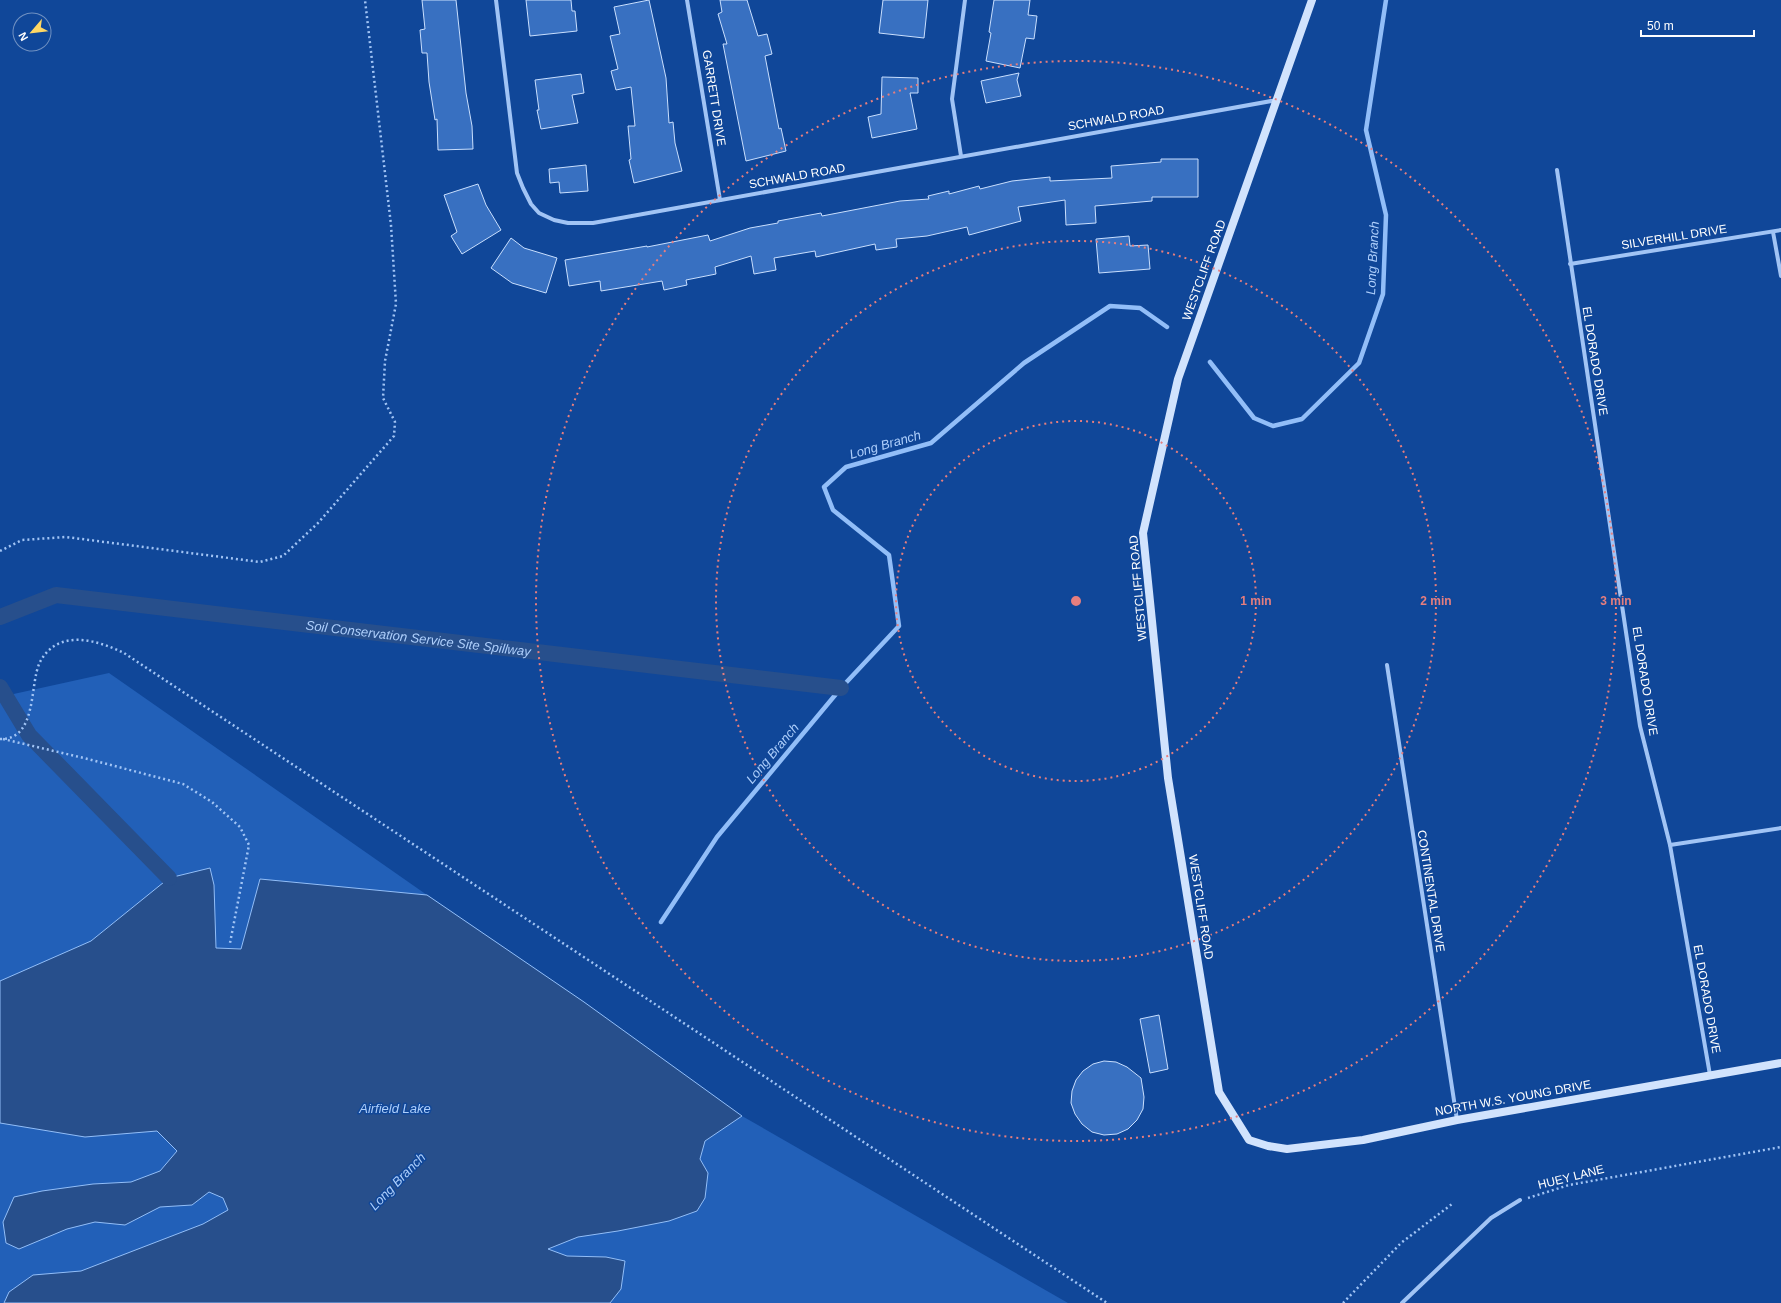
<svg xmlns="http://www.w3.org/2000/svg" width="1781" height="1303" font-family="Arial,sans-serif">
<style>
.green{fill:#2260b8}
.water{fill:#274f8c;stroke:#92bef8}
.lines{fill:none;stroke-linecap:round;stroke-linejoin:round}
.stream{stroke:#92bef8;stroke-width:4.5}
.canal{stroke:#274f8c;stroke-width:16}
.building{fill:#3870c1;stroke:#c9dffe}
.path{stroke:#a1c4f5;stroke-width:2.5;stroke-dasharray:2 3;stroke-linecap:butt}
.street{stroke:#a1c4f5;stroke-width:4}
.secondary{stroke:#d1e3fd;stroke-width:8}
.ring{fill:none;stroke:#e67e7e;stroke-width:2;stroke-dasharray:2 4}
.labels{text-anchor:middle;stroke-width:3;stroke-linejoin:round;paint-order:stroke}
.street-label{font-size:12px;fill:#fff;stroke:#104799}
.water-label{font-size:13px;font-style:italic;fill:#adcefb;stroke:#104799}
.centre{fill:#e67e7e;stroke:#104799;stroke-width:2}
.ring-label{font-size:12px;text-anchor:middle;font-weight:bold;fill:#e67e7e;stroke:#104799;stroke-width:3;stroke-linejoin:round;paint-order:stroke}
</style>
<rect width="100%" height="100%" fill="#104799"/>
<!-- green -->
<polygon class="green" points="109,673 427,895 584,1002 742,1116 1068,1303 0,1303 0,697"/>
<!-- water -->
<polygon class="water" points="210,868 214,885 216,948 241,949 260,879 427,895 584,1002 742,1116 705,1141 700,1159 708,1173 705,1198 697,1211 669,1221 618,1231 578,1237 548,1249 567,1256 606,1257 625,1261 621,1289 610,1303 4,1303 9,1292 33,1275 81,1271 203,1224 228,1210 223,1198 209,1192 192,1205 160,1207 125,1225 95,1222 67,1229 19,1249 6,1243 3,1222 14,1197 42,1191 93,1184 131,1182 160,1171 177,1151 157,1131 85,1137 0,1123 0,981 91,941 169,878"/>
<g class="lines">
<!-- stream -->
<g class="stream">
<polyline points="1210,362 1254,418 1273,426 1302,419 1359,363 1383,294 1386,215 1366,130 1386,0"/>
<polyline points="661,922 717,837 841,688 899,626 889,555 833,510 824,487 846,467 931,443 1024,363 1110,306 1140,308 1167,327"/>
</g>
<!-- canal -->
<g class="canal">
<path id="s1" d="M0 617 56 595 841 688"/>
<polyline points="0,687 29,735 169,878"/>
</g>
</g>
<!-- building -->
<g class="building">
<polygon points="422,0 456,0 466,93 472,126 473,149 438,150 437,119 435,120 429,82 427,53 422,53 420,30 425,29"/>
<polygon points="526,0 571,0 572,11 575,11 577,31 530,36"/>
<polygon points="649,0 666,78 669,123 673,122 675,143 682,171 634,183 629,160 631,159 628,126 635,126 631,87 616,90 611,71 618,69 610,36 620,34 614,7"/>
<polygon points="720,0 747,0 758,36 767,34 772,54 765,56 779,129 781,128 786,151 746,161 723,44 727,44 718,14 722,12"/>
<polygon points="883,0 928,0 924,38 879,33"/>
<polygon points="994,0 1030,0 1028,15 1037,16 1034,39 1026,38 1020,68 986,61 991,33 989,32"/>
<polygon points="1019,73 1017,80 1021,96 986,103 981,81"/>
<polygon points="581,74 584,93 572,95 578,123 541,129 537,110 539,110 535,80"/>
<polygon points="882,77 918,78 918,93 910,93 917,129 872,138 868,117 881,114"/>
<polygon points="1161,159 1198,159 1198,197 1152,197 1152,201 1095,206 1096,223 1066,225 1065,200 1018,207 1021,221 969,235 967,227 927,236 896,239 897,247 876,250 875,244 816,257 815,251 774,258 776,270 754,274 751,256 715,267 716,274 686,280 687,285 664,290 662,281 601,291 600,281 569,286 565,260 647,246 647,247 708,235 710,241 750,228 778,223 778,221 821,213 822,216 900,201 929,199 928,196 949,191 949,194 979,186 980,189 1012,181 1050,177 1050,181 1112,178 1111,166 1161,162"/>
<polygon points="586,165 588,191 560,193 559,182 550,183 549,169"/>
<polygon points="478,184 486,205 501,230 462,254 451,236 457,232 444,195"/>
<polygon points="1129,236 1130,246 1148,245 1150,269 1099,273 1096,239"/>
<polygon points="511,238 524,248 557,258 546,293 512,283 491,268"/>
<polygon points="1159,1015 1168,1069 1150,1073 1140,1019"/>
<polygon points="1104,1061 1116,1062 1127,1067 1141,1078 1144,1097 1143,1109 1137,1120 1128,1129 1117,1134 1104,1135 1092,1132 1082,1124 1075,1114 1071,1103 1072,1091 1076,1080 1083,1071 1093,1064"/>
</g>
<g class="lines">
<!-- path -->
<g class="path">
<polyline points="0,551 22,540 66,537 260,562 283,556 318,523 394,436 395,422 383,398 385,361 396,304 391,225 365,0"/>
<path d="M0 739C38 740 29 684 40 662 58 628 97 640 124 653L1107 1303"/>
<polyline points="3,739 88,759 183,784 212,802 240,827 249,845 230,943"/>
<polyline points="1528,1198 1569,1185 1781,1147"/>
<polyline points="1343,1303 1401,1243 1452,1204"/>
</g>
<!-- street -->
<g class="street">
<polyline points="496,0 517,173 523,188 531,204 539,213 554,220 568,223 593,223 1277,100"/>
<polyline points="687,0 720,200"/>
<polyline points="961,156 952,99 965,0"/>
<polyline points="1557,170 1640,726 1670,845 1710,1075"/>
<polyline points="1773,232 1781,276"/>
<polyline points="1570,264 1781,230"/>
<polyline points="1387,665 1457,1120"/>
<polyline points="1670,845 1781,828"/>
<polyline points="1402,1303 1491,1218 1520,1200"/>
</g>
<!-- secondary -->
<polyline class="secondary" points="1312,0 1178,379 1143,533 1168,778 1219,1092 1249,1140 1268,1146 1287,1149 1363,1140 1457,1120 1781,1063"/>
</g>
<!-- distance rings -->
<g class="ring">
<circle cx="1076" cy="601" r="180"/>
<circle cx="1076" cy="601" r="360"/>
<circle cx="1076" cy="601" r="540"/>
</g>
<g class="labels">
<!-- street labels -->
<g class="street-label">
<text transform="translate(714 98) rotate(81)" y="4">GARRETT DRIVE</text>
<text transform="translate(1116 118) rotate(-10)" y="4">SCHWALD ROAD</text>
<text transform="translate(797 176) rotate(-10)" y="4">SCHWALD ROAD</text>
<text transform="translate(1674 237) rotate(-9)" y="4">SILVERHILL DRIVE</text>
<text transform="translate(1204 270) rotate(-70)" y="4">WESTCLIFF ROAD</text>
<text transform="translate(1595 361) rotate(81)" y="4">EL DORADO DRIVE</text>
<text transform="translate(1138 588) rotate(-95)" y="4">WESTCLIFF ROAD</text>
<text transform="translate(1645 681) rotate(81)" y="4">EL DORADO DRIVE</text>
<text transform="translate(1431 891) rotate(81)" y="4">CONTINENTAL DRIVE</text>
<text transform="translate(1201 907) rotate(81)" y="4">WESTCLIFF ROAD</text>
<text transform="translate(1707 999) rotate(80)" y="4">EL DORADO DRIVE</text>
<text transform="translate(1513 1098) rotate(-10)" y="4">NORTH W.S. YOUNG DRIVE</text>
<text transform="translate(1571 1177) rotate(-14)" y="4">HUEY LANE</text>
</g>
<!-- water labels -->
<g class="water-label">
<text transform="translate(1372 258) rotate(-87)" y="5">Long Branch</text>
<text transform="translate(885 444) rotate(-16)" y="5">Long Branch</text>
<text dy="5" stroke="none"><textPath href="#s1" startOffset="425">Soil Conservation Service Site Spillway</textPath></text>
<text transform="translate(772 753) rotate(-50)" y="5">Long Branch</text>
<text x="395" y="1113">Airfield Lake</text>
<text transform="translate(397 1181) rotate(-46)" y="5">Long Branch</text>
</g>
</g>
<circle cx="1076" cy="601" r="6" class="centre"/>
<g class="ring-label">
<text x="1256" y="605">1 min</text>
<text x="1436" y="605">2 min</text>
<text x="1616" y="605">3 min</text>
</g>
<!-- north arrow -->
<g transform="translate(32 32) rotate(242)"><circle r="19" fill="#104799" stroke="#7091c2"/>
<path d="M0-3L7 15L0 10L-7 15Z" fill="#ffd864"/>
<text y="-6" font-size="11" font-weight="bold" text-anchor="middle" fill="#ffffff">N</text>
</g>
<!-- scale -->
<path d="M1641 30v6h113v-6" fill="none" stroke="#ffffff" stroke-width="2"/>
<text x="1647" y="30" font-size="12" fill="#ffffff" stroke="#104799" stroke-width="3" paint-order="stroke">50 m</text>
</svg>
